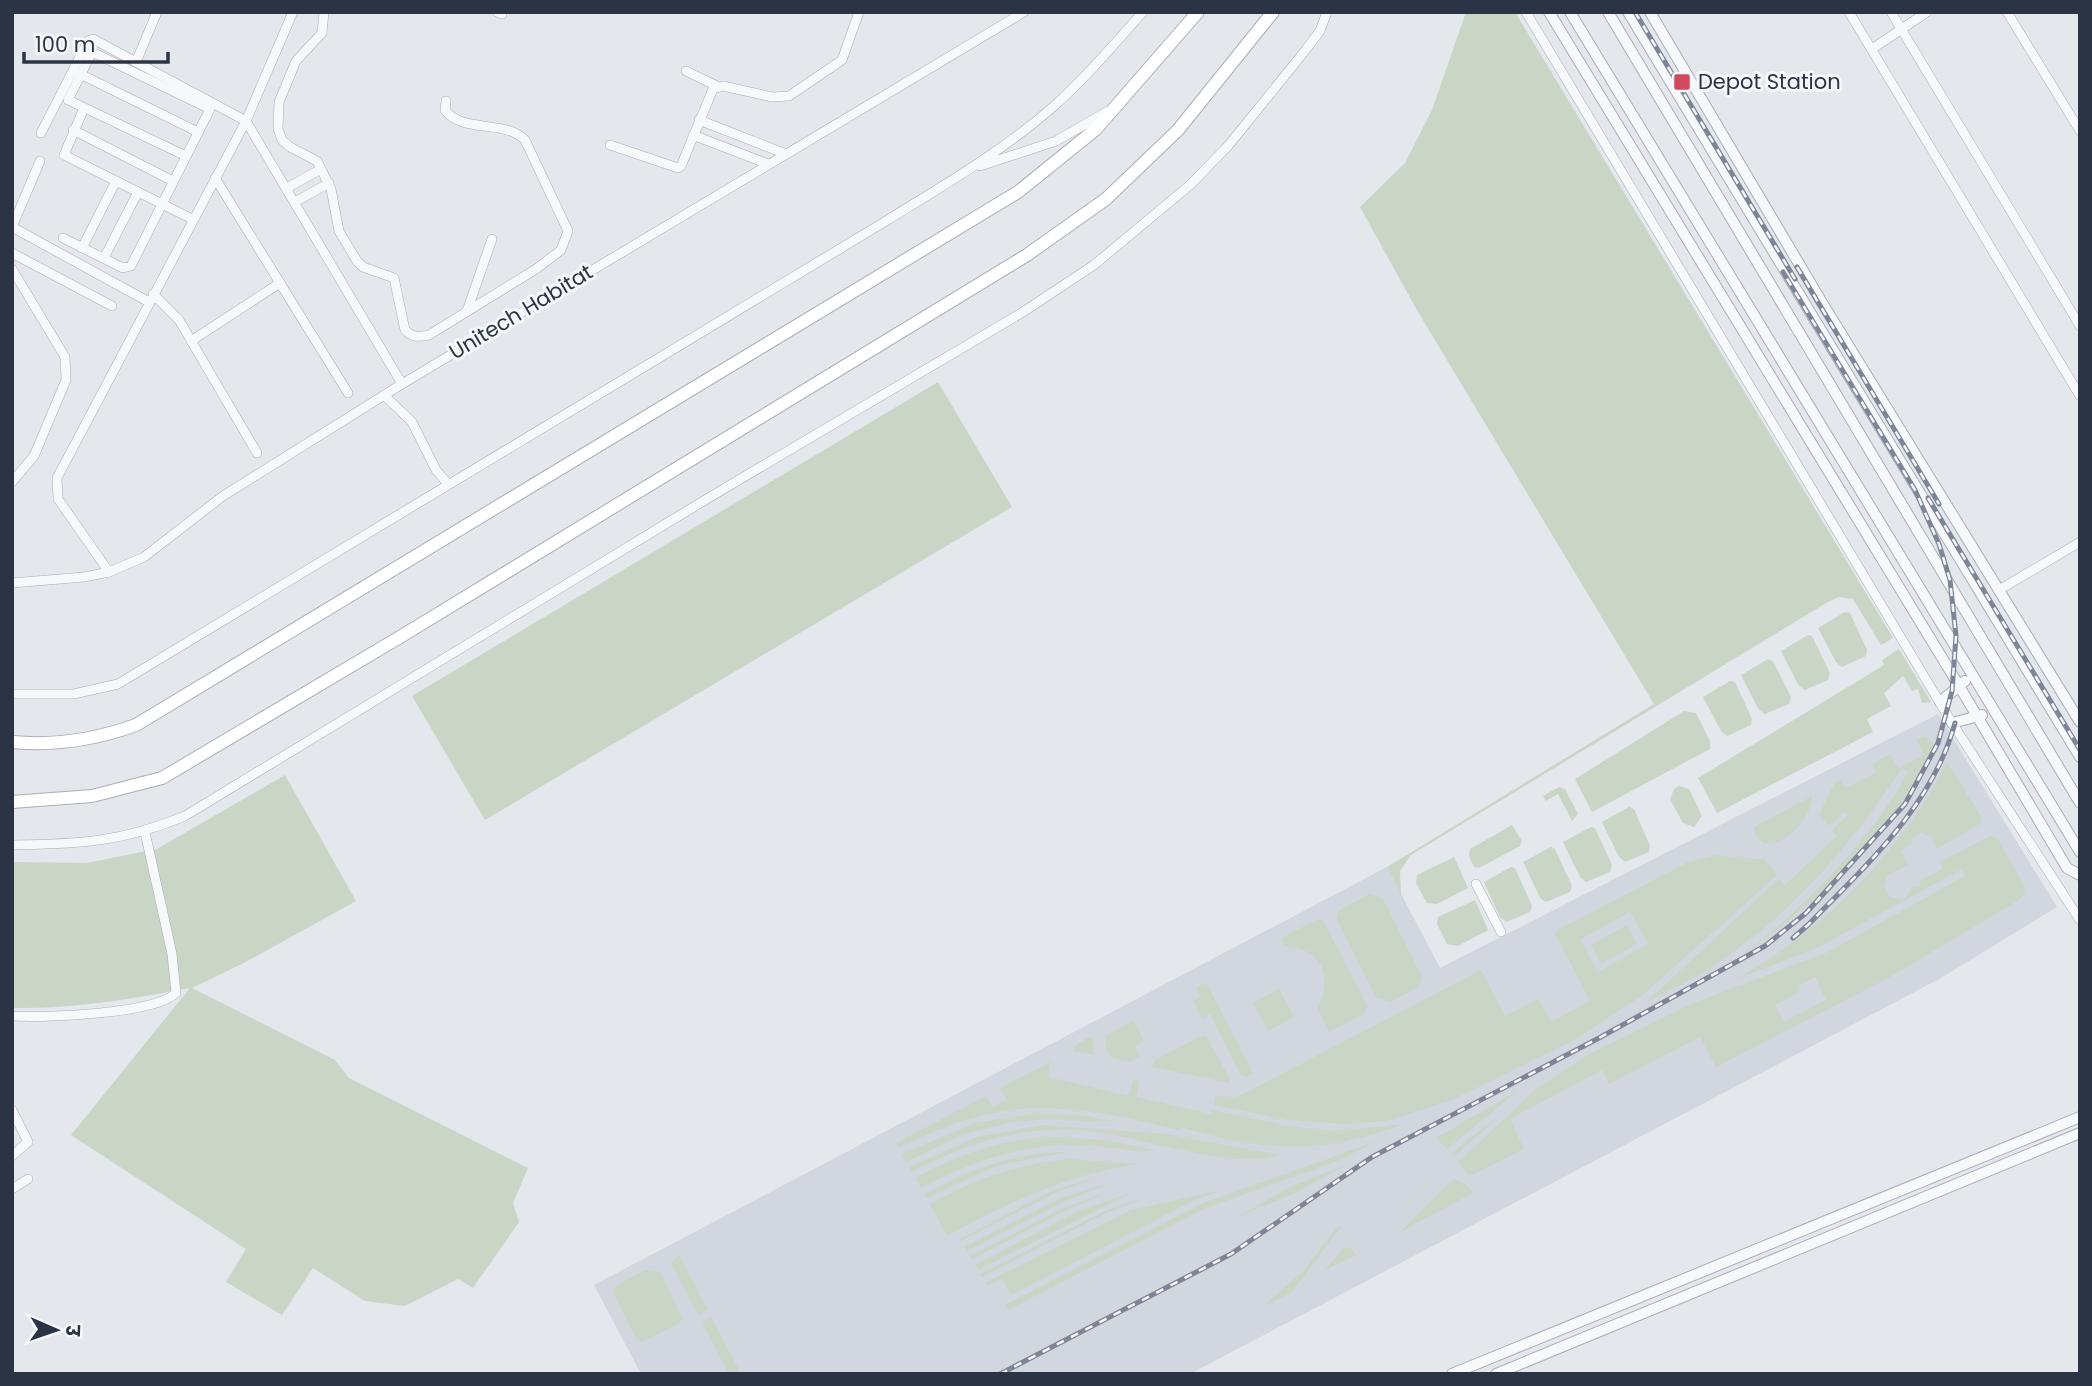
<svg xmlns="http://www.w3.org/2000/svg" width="2092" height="1386" font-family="Poppins,'Noto Sans Devanagari',sans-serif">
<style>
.built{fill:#d2d6de}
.green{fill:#c9d6c5;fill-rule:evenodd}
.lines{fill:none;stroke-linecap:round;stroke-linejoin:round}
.minor-casing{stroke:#a9aeb7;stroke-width:10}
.tertiary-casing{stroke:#a9aeb7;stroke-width:12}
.secondary-casing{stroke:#a9aeb7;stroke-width:14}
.minor{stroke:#f7f8fa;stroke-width:9}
.tertiary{stroke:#f7f8fa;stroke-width:10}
.secondary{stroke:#fff;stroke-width:12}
.rail-casing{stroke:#7d8696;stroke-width:5}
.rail{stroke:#f4f6f9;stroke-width:2.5;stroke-dasharray:8;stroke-linecap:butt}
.poi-dot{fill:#d1495b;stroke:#f4f6f9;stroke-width:2.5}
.labels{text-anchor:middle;stroke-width:6;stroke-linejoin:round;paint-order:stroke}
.poi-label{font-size:21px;fill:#2b3445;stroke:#f4f6f9;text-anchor:start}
.street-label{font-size:21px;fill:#2b3445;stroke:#f4f6f9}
</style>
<rect width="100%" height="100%" fill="#e4e7ec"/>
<!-- built -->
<polygon class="built" points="1938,714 2057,907 1941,978 1190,1374 641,1374 594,1285 1387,867 1440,968"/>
<!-- green -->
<g class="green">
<polygon points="1466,12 1515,12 1893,638 1881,645 1853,599 1839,597 1828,602 1411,855 1400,871 1401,894 1387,867 1654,704 1418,312 1360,207 1405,163 1432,110"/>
<polygon points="938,382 1012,507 485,820 412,696"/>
<polygon points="1845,612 1850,613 1867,650 1866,656 1842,667 1836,662 1818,628"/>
<polygon points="1808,635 1812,636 1830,673 1828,680 1805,690 1799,686 1781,651"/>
<polygon points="1899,649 1931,702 1922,703 1918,689 1912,691 1903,676 1884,693 1891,706 1867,719 1873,732 1717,813 1698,778 1884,665 1882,660"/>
<polygon points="1768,659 1773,661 1791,697 1789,704 1765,714 1759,710 1741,675"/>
<polygon points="1730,681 1735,682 1752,719 1751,725 1727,736 1721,731 1703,697"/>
<polygon points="1684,711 1696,713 1710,741 1710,749 1592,812 1575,779"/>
<path d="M1925 737 1935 744C1897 827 1810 910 1735 961 1797 915 1872 840 1908 772L1902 768C1851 845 1794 912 1716 964 1694 979 1669 991 1645 1003L1779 879 1785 885 1837 836 1832 830 1848 815 1844 812 1829 826 1819 815 1834 784 1841 779 1845 788 1876 773 1872 764 1890 754 1898 768 1901 767 1924 755 1916 739Z"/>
<path d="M1947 762 1981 816V823L1937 849 1930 834 1925 836 1923 832 1911 838 1913 843 1901 850 1908 865 1888 875 1884 887 1891 898H1905L1912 887 1919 888 1921 880 1943 869 1940 862 1990 836 1997 838 2023 883 2025 893 2019 900 1890 977 1716 1067 1700 1037 1609 1084 1602 1070 1510 1119 1524 1149 1472 1175 1467 1174 1458 1162 1534 1091 1586 1056 1693 1003 1826 953 1965 876 1962 869 1817 948 1734 980C1823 931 1901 853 1947 762ZM1815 977 1826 1000 1784 1022 1775 1005 1801 991 1798 986Z"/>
<path d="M285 775 356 901 244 963 192 988 335 1060 349 1078 528 1168 513 1203 519 1222 473 1288 458 1279 405 1306 365 1301 313 1268 282 1315 226 1282 246 1249 71 1135 190 988C132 999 72 1009 12 1008V862L87 863 157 849Z"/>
<polygon points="1679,786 1689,789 1702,816 1694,827 1683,823 1670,799 1674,789"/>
<polygon points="1559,787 1565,789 1578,814 1572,821 1558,794 1546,801 1543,796"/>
<path d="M1812 796C1812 817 1787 845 1764 844L1756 836 1754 827Z"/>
<polygon points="1629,807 1634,809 1650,846 1649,852 1625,862 1619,857 1602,822"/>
<polygon points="1512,825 1522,841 1520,846 1479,868 1474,867 1469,856 1470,849"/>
<polygon points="1591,827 1595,828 1612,865 1610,872 1586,882 1580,877 1563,842"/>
<polygon points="1551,847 1555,849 1572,886 1570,892 1546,902 1540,898 1523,862"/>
<path d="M1717 855 1765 860 1777 875 1643 995 1576 1039 1454 1099 1387 1121 1345 1124 1286 1120 1214 1105 1216 1096 1230 1098 1241 1095 1481 970 1505 1016 1538 999 1551 1022 1590 1001 1554 932 1688 862ZM1630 912 1648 944 1598 972 1580 940Z"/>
<polygon points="1454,857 1468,888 1437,904 1427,903 1416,883 1417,875"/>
<polygon points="1511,867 1515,868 1532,906 1530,912 1506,922 1500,917 1484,882"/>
<polygon points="1370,894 1383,899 1422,977 1419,987 1390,1002 1376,997 1336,918 1339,910"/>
<polygon points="1475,900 1488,930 1458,946 1447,944 1437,924 1438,917"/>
<path d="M1316 920H1323L1367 1005 1364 1014 1329 1032 1317 1007C1336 980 1320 945 1285 947L1281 938Z"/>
<polygon points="1627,925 1637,944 1601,964 1591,945"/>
<polygon points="1206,982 1253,1073 1247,1077 1240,1074 1210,1014 1202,1018 1193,1001 1200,997 1196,988"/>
<polygon points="1279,989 1294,1017 1268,1031 1253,1003"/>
<polygon points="1133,1020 1144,1041 1135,1046 1140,1056 1130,1062 1114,1059 1106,1050 1106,1036"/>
<polygon points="1206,1036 1229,1077 1229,1083 1152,1067 1155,1060 1199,1037"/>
<polygon points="1089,1037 1094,1040 1093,1055 1073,1051 1073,1047"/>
<path d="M1051 1062 1048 1077 1129 1096 1133 1079 1139 1080 1136 1097 1211 1114 1212 1110 1289 1126 1331 1131 1405 1124C1323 1154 1265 1153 1182 1127L1179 1130C1067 1103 1006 1093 899 1148L896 1143 986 1096 993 1107 1007 1100 1000 1088Z"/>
<polygon points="1519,1090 1447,1149 1436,1138"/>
<polygon points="1035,1113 1082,1115 1117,1122 1044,1119 1008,1123 962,1135 906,1162 902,1154 975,1123"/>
<polygon points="1499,1116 1454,1157 1451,1153"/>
<path d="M1043 1125 1167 1134 1279 1155C1240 1172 1140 1137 1096 1132 1029 1123 970 1141 912 1172L909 1167 977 1137Z"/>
<path d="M1058 1137 1105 1140 1153 1150C1134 1153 1109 1147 1088 1145 1027 1142 975 1160 921 1188L915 1178C961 1153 1006 1137 1058 1137Z"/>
<polygon points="1377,1141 1340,1160 1204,1209 1008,1310 1005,1305 1203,1203"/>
<path d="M1068 1152 996 1166 927 1198 924 1194C971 1169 1014 1152 1068 1152Z"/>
<path d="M1069 1159 1141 1164C1071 1172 1006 1204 947 1236L930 1204C975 1180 1017 1163 1069 1159Z"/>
<polygon points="1346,1165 1293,1194 1239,1216 1292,1186"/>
<polygon points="1101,1176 1055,1193 961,1241 960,1239 1054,1190"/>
<polygon points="1454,1179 1466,1184 1473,1193 1400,1232"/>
<polygon points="1113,1182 1061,1203 967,1251 965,1247 1058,1199"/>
<polygon points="1110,1191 1063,1212 972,1259 970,1256 1061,1209"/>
<polygon points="1218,1191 1193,1201 1011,1295 1002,1279 987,1286 985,1283 1131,1210"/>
<polygon points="1133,1192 978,1270 975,1265 1078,1211"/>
<polygon points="1150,1196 1106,1213 982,1277 981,1274 1105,1211"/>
<polygon points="1339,1225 1341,1227 1292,1292 1264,1306 1304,1270"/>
<polygon points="1349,1247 1357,1255 1325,1270 1342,1249"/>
<polygon points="679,1255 708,1310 698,1315 671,1263"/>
<polygon points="645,1270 660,1272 683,1319 678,1324 642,1342 636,1339 613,1292 617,1285"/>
<polygon points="711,1317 741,1374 729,1374 702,1322"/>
</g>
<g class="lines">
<!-- minor casing -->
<g class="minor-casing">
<g id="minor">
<path d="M324 12 322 33 296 61 279 102 278 129 282 140 290 147 317 161 331 189 339 231 357 261 363 267 394 278 405 330C413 338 419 337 429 335L536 269 561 250 568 231 525 140C505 119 463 134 445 110L446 101"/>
<polyline points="497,12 502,14"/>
<polyline points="1526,12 1952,723 2080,920"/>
<polyline points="1849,12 2080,396"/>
<polyline points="1891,12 2080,326"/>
<polyline points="2007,12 2080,131"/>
<polyline points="1872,49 1927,12"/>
<polyline points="136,62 157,12"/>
<polyline points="686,71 717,86"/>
<polyline points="80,74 198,132"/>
<polyline points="84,108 64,155 192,219"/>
<polyline points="699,120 786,154"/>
<polyline points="73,130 173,181"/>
<polyline points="41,133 88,41 93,39 246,121 402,384"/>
<polyline points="693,135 768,164"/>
<polyline points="610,145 678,168 681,166 713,89 723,86 772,97 789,96 842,60 859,12"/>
<polyline points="980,166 1056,141 1108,111"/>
<polyline points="215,178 348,393"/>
<polyline points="287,188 321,169"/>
<polyline points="295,202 329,183"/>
<polyline points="12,227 149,302"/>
<polyline points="12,227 40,161"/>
<polyline points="63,238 123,268 131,266 210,109 92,52 68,100 186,156"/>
<polyline points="82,248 116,181"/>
<polyline points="12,253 112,306"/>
<polyline points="104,258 138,192"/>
<polyline points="12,269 65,357 66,380 34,456 12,482"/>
<polyline points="153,294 179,320 257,453"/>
<polyline points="467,311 492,239"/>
<polyline points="191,341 280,283"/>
<polyline points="384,395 412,422 436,470 448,484"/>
<polyline points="109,572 58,499 57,478 246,121 293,12"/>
<polyline points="12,583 84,577 109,572 144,557 223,496 402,384 1024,12"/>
<polyline points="1999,590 2080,542"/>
<path d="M12 694H74L118 684 886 221C944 185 1003 151 1054 106 1086 78 1114 44 1143 12"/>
<path d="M12 845C80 844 122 842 185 816L710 497 1023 312 1094 265 1190 185 1228 146 1304 52 1320 31 1327 12"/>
<polyline points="1476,884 1501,932"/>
<path d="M12 1016C44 1018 155 1014 176 993L172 954 145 832"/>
<polyline points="12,1110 28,1142 12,1156"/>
<polyline points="12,1189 28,1179"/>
</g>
</g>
<!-- tertiary casing -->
<g class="tertiary-casing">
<g id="tertiary">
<polyline points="1549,12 1958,684 2067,868 2080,875"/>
<polyline points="1570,12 2080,852"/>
<polyline points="1608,12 2080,803"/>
<polyline points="1628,12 2080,757"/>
<polyline points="1650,12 1821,301 2080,722"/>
<polyline points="1940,702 1965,681"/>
<polyline points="1952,723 1982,715"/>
<polyline points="1452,1374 2080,1117"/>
<polyline points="1496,1374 2080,1133"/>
</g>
</g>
<!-- secondary casing -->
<g class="secondary-casing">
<g id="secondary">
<path d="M12 742C54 746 97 739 136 725L1018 192 1096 129 1198 12"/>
<polyline points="12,802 92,796 162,778 400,637 1027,255 1106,199 1178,130 1273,12"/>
</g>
</g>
<!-- minor -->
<use href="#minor" class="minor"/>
<!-- tertiary -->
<use href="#tertiary" class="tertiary"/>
<!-- secondary -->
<use href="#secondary" class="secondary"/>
<!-- rail casing -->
<g class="rail-casing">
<g id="rail">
<polyline points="1635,12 1795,279"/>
<polyline points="1797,267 1939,504"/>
<polyline points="1928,498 2080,750"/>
<path d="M1793 938 1808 925C1866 865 1932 807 1955 723"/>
<polyline points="1000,1374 1231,1254 1372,1157 1599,1038 1765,946 1806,913 1905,804 1938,743 1952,691 1956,636 1950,580 1939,544 1915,490 1783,272"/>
</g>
</g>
<!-- rail -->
<use href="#rail" class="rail"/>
</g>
<!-- markers -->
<rect class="poi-dot" x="1673" y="73" width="18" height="18" rx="3.5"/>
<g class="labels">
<!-- poi labels -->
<g class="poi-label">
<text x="1698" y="89">Depot Station</text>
</g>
<!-- street labels -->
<g class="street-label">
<text transform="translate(521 312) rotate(-31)" y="7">Unitech Habitat</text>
</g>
</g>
<!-- border -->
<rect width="2092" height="1386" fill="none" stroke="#2b3445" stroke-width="28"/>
<!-- north arrow -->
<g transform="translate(56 1330) rotate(92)" stroke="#f4f6f9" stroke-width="5" paint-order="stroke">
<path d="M0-5L12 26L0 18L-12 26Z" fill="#2b3445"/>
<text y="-10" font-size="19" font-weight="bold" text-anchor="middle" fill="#2b3445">उ</text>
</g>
<!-- scale -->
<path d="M24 52v10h144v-10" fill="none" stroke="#2b3445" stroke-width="3.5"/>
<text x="35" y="52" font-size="21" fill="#2b3445" stroke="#f4f6f9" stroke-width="5" paint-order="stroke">100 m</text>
</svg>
